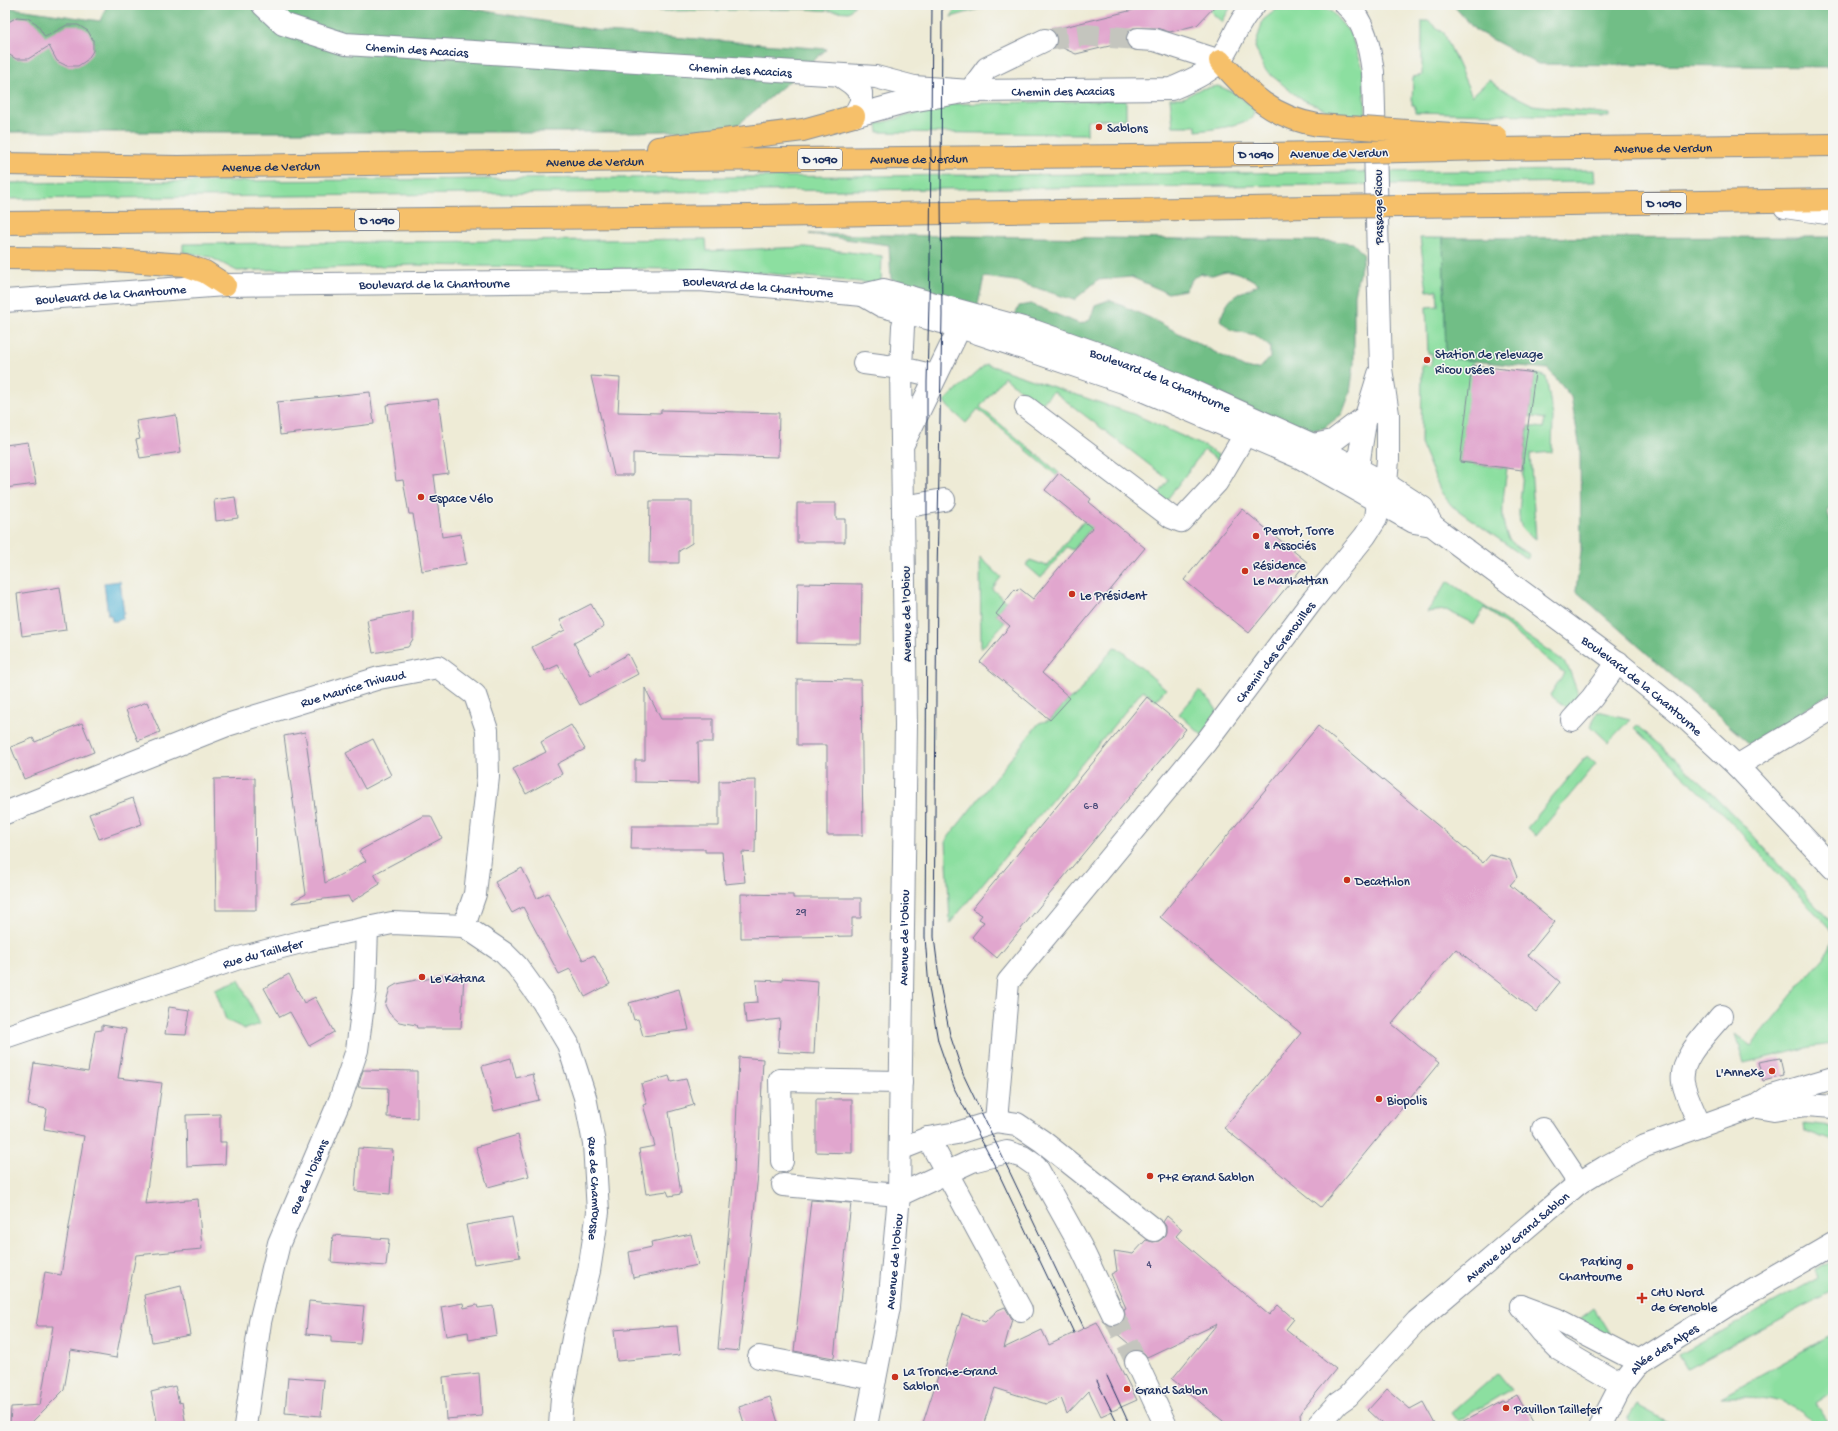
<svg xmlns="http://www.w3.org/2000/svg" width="1838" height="1431" font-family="'Gochi Hand',sans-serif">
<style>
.green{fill:#8cdfa0;stroke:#54877f}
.forest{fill:#71be86;stroke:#467672}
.water{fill:#58b6d7;stroke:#3a729a}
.building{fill:#e1a6ce}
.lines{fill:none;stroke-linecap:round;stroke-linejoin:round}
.minor-tunnel{stroke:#c4c5be;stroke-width:22;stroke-dasharray:22 11;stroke-linecap:butt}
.minor-casing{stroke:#848d9a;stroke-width:24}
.major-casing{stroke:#848d9a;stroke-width:24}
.minor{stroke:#fff;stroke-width:22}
.major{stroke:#f6c06b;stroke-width:22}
.tram{stroke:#1b2f5e;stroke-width:1}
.major-bridge-casing{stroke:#848d9a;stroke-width:24;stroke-linecap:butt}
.major-bridge{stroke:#f6c06b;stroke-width:22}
.poi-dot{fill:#c8321e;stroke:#f6f6f2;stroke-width:1.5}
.labels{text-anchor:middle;stroke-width:3;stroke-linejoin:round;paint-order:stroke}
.number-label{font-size:11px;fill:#4c4d7a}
.shield{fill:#f6f6f2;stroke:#5d6b8a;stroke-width:1}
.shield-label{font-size:12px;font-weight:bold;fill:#1b2f5e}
.street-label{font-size:13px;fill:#1b2f5e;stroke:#f6f6f2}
.poi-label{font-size:13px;fill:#1b2f5e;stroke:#f6f6f2;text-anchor:start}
</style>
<rect width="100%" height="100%" fill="#f6f6f2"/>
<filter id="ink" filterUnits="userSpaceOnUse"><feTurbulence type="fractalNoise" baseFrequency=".025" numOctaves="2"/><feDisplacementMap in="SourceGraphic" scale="8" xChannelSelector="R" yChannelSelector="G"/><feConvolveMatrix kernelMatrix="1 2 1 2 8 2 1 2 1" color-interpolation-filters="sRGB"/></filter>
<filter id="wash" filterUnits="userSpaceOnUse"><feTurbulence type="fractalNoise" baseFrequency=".012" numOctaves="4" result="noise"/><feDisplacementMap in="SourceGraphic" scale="16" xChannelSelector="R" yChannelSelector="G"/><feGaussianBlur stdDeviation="0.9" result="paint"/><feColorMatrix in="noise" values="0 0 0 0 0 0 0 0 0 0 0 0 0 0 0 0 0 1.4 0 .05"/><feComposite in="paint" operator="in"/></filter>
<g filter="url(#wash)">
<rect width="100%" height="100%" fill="#eeebd6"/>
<!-- green -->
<g class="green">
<polygon points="604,5 855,5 849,12 804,9 661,11"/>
<polygon points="958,5 993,5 951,17"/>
<polygon points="1216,5 1232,5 1222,22 1210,11"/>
<polygon points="1290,5 1312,5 1331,11 1350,33 1363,68 1366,115 1336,114 1299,98 1265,70 1255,47 1263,20 1281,6"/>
<polygon points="1422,21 1428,21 1444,33 1472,96 1489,80 1507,92 1533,105 1609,114 1609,117 1415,112 1415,105 1412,105 1413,77 1422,75"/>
<path d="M1218 86 1235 93 1254 108 1253 118C1234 127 1216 129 1196 131V126H1173L1170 98H1183L1200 89Z"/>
<polygon points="1126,100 1126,119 1087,120 1087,134 878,132 877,124 951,104"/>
<polygon points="1594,170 1595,182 5,199 5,183"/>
<path d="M1420 238H1443L1446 357 1474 361 1460 462 1507 468C1505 488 1496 529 1513 543 1518 548 1525 551 1530 555L1527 559 1452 506 1441 492 1421 444 1422 365 1431 366 1432 354 1428 353 1426 307 1438 306 1437 290 1427 291Z"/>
<polygon points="706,239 707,251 806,247 882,256 881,284 731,270 414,265 237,271 210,257 183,252 183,244"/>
<polygon points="986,364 1136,415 1206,447 1221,457 1219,461 1204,450 1166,501 1158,495 1169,480 1053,391 1040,406 1004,377 980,407 1059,473 1057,476 978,409 966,423 948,407 944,401"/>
<path d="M1535 373 1546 377 1553 417 1552 452 1530 454 1536 539C1522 531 1519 527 1519 511L1528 426 1543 428 1545 419 1529 416Z"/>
<polygon points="1084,521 1092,527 1073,550 1067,547 1041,578 1026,565 1030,560 1047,566"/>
<polygon points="980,557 1001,577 992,589 1006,601 996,614 1005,622 981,649"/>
<polygon points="1448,581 1562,660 1569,669 1579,697 1568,709 1550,695 1564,673 1485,608 1474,624 1446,610 1427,612"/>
<polygon points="1114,647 1118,648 1166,689 1156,700 1143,690 950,923 946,840 1039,723 1050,720 1070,698 1075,697"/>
<polygon points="1199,691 1211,701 1218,712 1203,736 1179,714"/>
<polygon points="1598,711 1630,719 1608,742 1591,726"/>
<polygon points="1637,725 1706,787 1750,832 1833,924 1833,932 1725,816 1634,728"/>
<polygon points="1587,756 1596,764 1536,836 1527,828"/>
<polygon points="1833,938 1833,1044 1810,1047 1744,1063 1735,1034 1751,1046 1830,949"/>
<polygon points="239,980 260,1024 245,1029 226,1020 215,989"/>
<polygon points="1803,1124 1833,1127 1833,1141 1804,1130"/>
<polygon points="1833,1259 1833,1291 1687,1369 1679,1355 1818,1278 1815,1269"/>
<polygon points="1594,1308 1614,1341 1577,1321"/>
<path d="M1833 1335V1391L1815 1403 1831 1426H1816C1790 1395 1757 1397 1721 1397Z"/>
<polygon points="1498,1373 1511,1389 1458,1421 1452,1413"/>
<polygon points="1637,1405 1670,1423 1669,1426 1634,1426 1627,1419"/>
</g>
<!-- forest -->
<g class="forest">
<polygon points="107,5 451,5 606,32 827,49 733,129 633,132 5,132 5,7 100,21"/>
<polygon points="1453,5 1833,5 1833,67 1538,64 1475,30"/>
<path d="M809 234 1333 241 1353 243 1364 255 1354 294V364L1350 393 1342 414 1324 428 1302 432 1015 316 1019 306 1031 304 1080 324 1090 320 1095 305 1109 300 1150 318 1245 368 1259 369 1270 358V347L1255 335 1231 330 1220 320C1230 293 1236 296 1259 284 1251 279 1237 270 1227 271 1213 273 1215 278 1200 273L1193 278 1185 290 1168 293 1131 277 1098 280 1074 300 1015 281 984 277 977 309 891 279 889 245Z"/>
<polygon points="1833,237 1833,507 1827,509 1833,531 1833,691 1752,746 1576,591 1581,552 1580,448 1571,397 1548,369 1446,358 1443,238"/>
</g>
<!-- water -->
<polygon class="water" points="120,581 124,614 122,614 123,618 117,621 112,621 111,615 108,615 104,583"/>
<g id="blocks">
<!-- building -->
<g class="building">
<polygon points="1153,5 1216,5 1197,25 1170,32 1156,28 1133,28 1127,32 1126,42 1076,54 1056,45 1056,35 1052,30"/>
<polygon points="17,17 28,18 37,24 45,37 67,25 78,25 88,31 93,40 93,51 87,60 78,66 67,66 57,61 49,46 28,59 16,59 5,52 5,24"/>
<polygon points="1472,365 1535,373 1522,470 1460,462"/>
<polygon points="591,376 620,378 618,412 661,413 661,410 779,413 778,457 633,453 633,475 614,475"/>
<polygon points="370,392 374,424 280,435 277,402"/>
<polygon points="438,399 448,473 434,475 442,537 461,534 466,564 422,571 413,514 409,514 403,480 396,481 386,405"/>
<polygon points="176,415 181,452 140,458 136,440 140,439 136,421"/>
<polygon points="28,442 36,484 5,488 5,445"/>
<polygon points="1059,473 1091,499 1089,502 1145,548 1042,673 1070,698 1050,720 980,662 1010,626 996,614 1015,589 1017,591 1019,588 1033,599 1092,528 1045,490"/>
<polygon points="235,497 238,518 216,521 214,500"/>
<polygon points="650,501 692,501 692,543 679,551 679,563 649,563"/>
<polygon points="797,503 836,503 836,519 845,519 845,542 797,542"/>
<polygon points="1242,509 1307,562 1249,633 1184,580"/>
<polygon points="798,583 862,584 861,644 797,643"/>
<polygon points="60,587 66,630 22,636 17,594"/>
<polygon points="591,604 604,627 574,643 591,675 628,654 638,674 580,705 558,665 545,671 532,647 565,630 560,620"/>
<polygon points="413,611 413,639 408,647 373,653 367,620"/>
<polygon points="797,679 861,680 863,835 827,835 827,745 797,745"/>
<polygon points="645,688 661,719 713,719 713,742 698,742 699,783 635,782 635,760 645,760"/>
<polygon points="1147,697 1186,729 997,958 972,937 984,922 979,919 982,915 972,909"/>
<polygon points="147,702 160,732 138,741 126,710"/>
<polygon points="82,723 94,752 24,779 11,747 33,738 35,742"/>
<polygon points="571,725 585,749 557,764 562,774 526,794 513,769 546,752 541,742"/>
<polygon points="1318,726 1483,863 1490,855 1510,860 1517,877 1510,885 1555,922 1528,955 1560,982 1536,1012 1456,949 1392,1024 1439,1063 1321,1207 1224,1128 1301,1033 1160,917"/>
<polygon points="305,732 325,883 366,861 359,851 423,816 431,816 442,838 374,874 380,884 351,902 348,896 292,903 292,902 306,894 284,736"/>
<polygon points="373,739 391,775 365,789 346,753"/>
<polygon points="255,778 256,910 216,910 214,779"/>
<polygon points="756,780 755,853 742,852 745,882 725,884 722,852 705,852 705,849 631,849 632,826 719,826 719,781"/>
<polygon points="133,798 142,824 99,839 89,814"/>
<polygon points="522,868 537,898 548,893 583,960 594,955 610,984 585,997 570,969 559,974 523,907 512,913 495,882"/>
<polygon points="741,894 793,895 793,898 861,898 861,918 852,918 852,936 741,938"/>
<polygon points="289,974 304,1003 315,997 334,1032 309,1046 290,1012 280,1017 264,988"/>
<polygon points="448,974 464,975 461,1028 417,1028 416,1025 399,1022 389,1013 385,1005 390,988 397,984 421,979 423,980"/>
<polygon points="782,978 818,981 814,1054 778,1052 780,1019 746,1023 744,1003 758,1002 756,980 782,981"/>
<polygon points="679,989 689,1030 643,1036 638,1019 634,1020 629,1003"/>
<polygon points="169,1007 190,1010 186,1035 165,1034"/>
<polygon points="102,1025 126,1029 118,1078 162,1083 145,1204 198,1199 202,1249 136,1255 116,1358 71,1350 64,1390 28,1426 10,1426 11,1407 40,1405 53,1326 36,1326 45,1272 61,1275 84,1136 44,1129 47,1109 28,1105 34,1063 88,1072 95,1031 102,1030"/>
<polygon points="739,1057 763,1059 758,1175 739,1351 718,1349 734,1173"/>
<polygon points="511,1058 516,1078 533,1074 539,1100 494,1111 482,1066"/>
<polygon points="1780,1058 1784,1076 1763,1081 1758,1062"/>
<polygon points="363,1070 417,1071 417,1118 387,1117 388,1088 358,1087"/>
<polygon points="669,1076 671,1082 686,1079 694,1105 669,1112 681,1194 669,1196 667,1191 646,1194 639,1149 655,1146 643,1105 647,1104 641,1084"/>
<polygon points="816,1099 852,1099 852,1153 816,1152"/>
<polygon points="220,1114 220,1142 226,1142 225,1164 187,1166 186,1115"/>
<polygon points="518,1135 529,1176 488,1187 476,1147"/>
<polygon points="358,1148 393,1150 390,1194 355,1191"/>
<polygon points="811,1200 851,1203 834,1358 794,1351"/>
<polygon points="1167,1216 1182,1229 1176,1236 1269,1315 1278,1305 1294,1319 1286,1329 1336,1369 1300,1413 1301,1426 1289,1426 1279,1422 1275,1426 1229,1426 1172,1379 1217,1324 1147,1357 1143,1352 1136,1350 1101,1320 1112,1326 1118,1325 1123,1321 1125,1315 1124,1309 1126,1308 1111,1274 1117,1271 1114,1251 1133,1254 1146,1240 1153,1242 1159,1241 1164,1237 1166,1232 1166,1226 1163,1222"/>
<polygon points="512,1217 520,1257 474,1264 466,1225"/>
<polygon points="691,1234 698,1265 633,1278 629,1252 652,1247 651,1242"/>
<polygon points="333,1235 389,1239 386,1266 331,1262"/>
<polygon points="181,1286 190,1335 152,1342 144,1295"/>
<polygon points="309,1301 364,1306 360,1344 331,1342 331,1336 306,1334"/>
<polygon points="463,1303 464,1308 477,1305 478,1308 493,1306 497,1335 469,1340 468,1332 446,1336 441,1307"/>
<polygon points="1005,1307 1012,1319 1004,1348 1042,1330 1049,1345 1097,1322 1137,1400 1101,1416 1089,1391 1067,1414 1061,1398 1046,1404 995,1388 983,1426 922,1426 940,1370 944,1372 962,1314 985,1322 998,1310"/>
<polygon points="663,1326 663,1327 677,1326 680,1355 617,1361 614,1330"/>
<polygon points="479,1373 482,1416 446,1419 443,1377"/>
<polygon points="288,1377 324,1380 321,1416 285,1413"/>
<polygon points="175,1386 179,1403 182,1402 186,1426 158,1426 151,1392"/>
<polygon points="1387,1389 1410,1409 1423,1402 1436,1426 1378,1426 1383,1424 1368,1410"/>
<polygon points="1517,1395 1534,1426 1454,1426 1503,1400 1504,1402"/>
<polygon points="770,1397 779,1426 745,1426 739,1407"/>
</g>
</g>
</g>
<g filter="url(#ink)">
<use href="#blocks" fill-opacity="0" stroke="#848d9a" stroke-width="1"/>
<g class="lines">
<!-- minor-tunnel -->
<g class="minor-tunnel">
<polyline points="1045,40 1084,35 1138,39"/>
<polyline points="1113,1314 1136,1362"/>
</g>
<!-- minor casing -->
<g class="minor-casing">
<g id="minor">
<path id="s1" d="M263 5 283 24 345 44 876 77 914 87 970 91 1171 89C1183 84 1213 71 1220 60 1233 42 1237 22 1254 5"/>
<polyline points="1138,39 1155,40 1220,61"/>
<polyline points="839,75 852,84 861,93 861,102 854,116"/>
<polyline points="854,116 905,102 970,91 987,68 1045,40"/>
<polyline points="1785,207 1833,214"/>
<path id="s2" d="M863 295 882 306 960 327 1123 382 1301 458 1414 522 1432 525 1441 532 1621 665 1680 713 1737 766 1833 868"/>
<path id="s3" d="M5 301 225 285 700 280 863 295 884 290 1034 331 1128 364 1191 390 1313 445 1386 484 1423 508 1432 525"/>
<polyline points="864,363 901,368 935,376"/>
<polyline points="1026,407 1171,517 1181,521 1217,482 1253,421"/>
<polyline points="904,442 960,327 963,314"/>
<polyline points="1313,445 1333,441 1366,416"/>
<polyline points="1365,480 1358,469 1360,453 1366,416 1379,374"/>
<polyline points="903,507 944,500"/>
<polyline points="1572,720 1592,698 1618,662"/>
<polyline points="1737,766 1833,708"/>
<path id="s4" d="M5 813 227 725 379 678 438 667 475 695 487 730 488 777 475 894 464 926"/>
<path id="s5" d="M5 1037 239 958 309 940 392 923 464 926 504 953 517 966 543 1002 568 1044 585 1097 594 1143 598 1212 589 1271 574 1333 562 1397 560 1426"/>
<polyline points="1757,1107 1774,1110 1806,1105 1833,1107"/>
<path id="s6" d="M996 1121 1008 982 1206 742 1312 601 1365 536 1376 519 1378 501 1386 484 1388 459V414L1381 369 1373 72C1370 50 1365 20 1346 5"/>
<path d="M1700 1126C1695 1113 1686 1097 1683 1082 1679 1059 1707 1033 1721 1016"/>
<polyline points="1543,1129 1579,1183"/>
<polyline points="928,1138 1021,1310"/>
<polyline points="900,1149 928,1138 957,1133 996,1121 1017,1124 1042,1141 1154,1230"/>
<polyline points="782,1161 780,1080 901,1082"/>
<polyline points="783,1185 899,1195 972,1161 1007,1152 1023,1157 1036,1166 1080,1245 1113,1314"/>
<polyline points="1521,1306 1556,1319 1639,1362"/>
<polyline points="1521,1306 1542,1332 1558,1348 1621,1385"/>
<polyline points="759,1357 875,1379"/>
<polyline points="1136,1362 1166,1426"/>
<path id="s7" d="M245 1426 260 1322 279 1243 340 1100 357 1050 365 990 367 928"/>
<path id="s8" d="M866 1426 889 1307 899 1195 906 725 901 368 903 326 910 297"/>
<path id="s9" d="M1317 1426 1338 1403 1348 1396 1417 1321 1579 1183 1605 1167 1645 1146 1756 1106 1769 1097 1833 1078"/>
<path id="s10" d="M1600 1426 1621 1385 1639 1362 1748 1293 1833 1244"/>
</g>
</g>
<!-- major casing -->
<g class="major-casing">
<g id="major">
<path d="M1220 61C1251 95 1271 117 1318 125"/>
<polyline points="658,148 803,130 854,116"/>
<path id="s11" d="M1496 149 1833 145"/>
<path id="s12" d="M5 164 178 167 555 161 1135 156 1320 153"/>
<polyline points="1496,205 1833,200"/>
<polyline points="5,223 750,216 1313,207"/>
<polyline points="5,258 100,259 185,265 205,272 225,285"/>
</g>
</g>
<!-- minor -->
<use href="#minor" class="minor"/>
<!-- major -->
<use href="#major" class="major"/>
<!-- tram -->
<g class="tram">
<polyline points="932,5 930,262 927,382 927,602 925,937 929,988 938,1041 955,1090 996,1168 1074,1333"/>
<polyline points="942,5 941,193 942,315 937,575 934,937 940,985 950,1035 963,1074 1084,1328"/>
<polyline points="1107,1376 1130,1426"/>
<polyline points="1097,1381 1119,1426"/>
</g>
<!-- major-bridge casing -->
<g class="major-bridge-casing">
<g id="major-bridge">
<polyline points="1318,125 1496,137"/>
<polyline points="1320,153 1489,149"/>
<polyline points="1313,207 1496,205"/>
</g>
</g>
<!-- major-bridge -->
<use href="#major-bridge" class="major-bridge"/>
</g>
</g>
<!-- markers -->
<g class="poi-dot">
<circle cx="1099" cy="127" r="4"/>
<circle cx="1427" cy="360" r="4"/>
<circle cx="421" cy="497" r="4"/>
<circle cx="1256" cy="536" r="4"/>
<circle cx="1245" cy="571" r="4"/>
<circle cx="1072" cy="594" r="4"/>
<circle cx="1347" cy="880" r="4"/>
<circle cx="422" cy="977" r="4"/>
<circle cx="1772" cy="1071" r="4"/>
<circle cx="1379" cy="1099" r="4"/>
<circle cx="1150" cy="1176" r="4"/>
<circle cx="1630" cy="1267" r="4"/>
<path d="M1640 1292h4v4h4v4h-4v4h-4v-4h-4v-4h4z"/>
<circle cx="895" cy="1377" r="4"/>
<circle cx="1127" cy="1389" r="4"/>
<circle cx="1506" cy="1408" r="4"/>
</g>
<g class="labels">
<!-- number labels -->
<g class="number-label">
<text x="1091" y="809">6-8</text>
<text x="801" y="915">29</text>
<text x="1149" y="1267">4</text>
</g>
<!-- shield labels -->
<g class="shield">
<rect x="1234" y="144" width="44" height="20" rx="3"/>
<rect x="798" y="149" width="44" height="20" rx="3"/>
<rect x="1642" y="193" width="44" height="20" rx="3"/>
<rect x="355" y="210" width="44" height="20" rx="3"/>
</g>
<g class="shield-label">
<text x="1256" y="158">D 1090</text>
<text x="820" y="163">D 1090</text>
<text x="1664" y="207">D 1090</text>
<text x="377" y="224">D 1090</text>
</g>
<!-- street labels -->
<g class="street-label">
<text dy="5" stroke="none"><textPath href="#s1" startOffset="165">Chemin des Acacias</textPath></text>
<text dy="5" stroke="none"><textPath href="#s1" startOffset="489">Chemin des Acacias</textPath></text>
<text dy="5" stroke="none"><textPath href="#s1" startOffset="813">Chemin des Acacias</textPath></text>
<text dy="5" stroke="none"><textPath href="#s11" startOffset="167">Avenue de Verdun</textPath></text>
<text transform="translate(1339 152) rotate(-1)" y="5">Avenue de Verdun</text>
<text dy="5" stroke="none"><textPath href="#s12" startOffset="914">Avenue de Verdun</textPath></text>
<text dy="5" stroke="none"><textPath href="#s12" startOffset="590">Avenue de Verdun</textPath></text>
<text dy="5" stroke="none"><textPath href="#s12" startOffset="266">Avenue de Verdun</textPath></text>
<text transform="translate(1377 207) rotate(-91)" y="5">Passage Ricou</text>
<text dy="5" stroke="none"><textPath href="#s3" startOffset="430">Boulevard de la Chantourne</textPath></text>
<text dy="5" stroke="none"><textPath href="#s3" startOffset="754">Boulevard de la Chantourne</textPath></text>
<text dy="5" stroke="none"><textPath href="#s3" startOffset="106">Boulevard de la Chantourne</textPath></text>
<text dy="5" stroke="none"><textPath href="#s3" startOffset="1172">Boulevard de la Chantourne</textPath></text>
<text transform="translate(905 614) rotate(-91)" y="5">Avenue de l'Obiou</text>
<text dy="5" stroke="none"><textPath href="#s6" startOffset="564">Chemin des Grenouilles</textPath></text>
<text dy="5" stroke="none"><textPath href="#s2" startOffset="881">Boulevard de la Chantourne</textPath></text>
<text dy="5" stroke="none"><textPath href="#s4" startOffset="370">Rue Maurice Thivaud</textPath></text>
<text dy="5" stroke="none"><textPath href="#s8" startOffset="491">Avenue de l'Obiou</textPath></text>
<text dy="5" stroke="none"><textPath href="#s5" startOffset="271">Rue du Taillefer</textPath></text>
<text dy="5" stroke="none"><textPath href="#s7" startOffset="259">Rue de l'Oisans</textPath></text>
<text dy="5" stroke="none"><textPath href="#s5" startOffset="784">Rue de Chamrousse</textPath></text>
<text dy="5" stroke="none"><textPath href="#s9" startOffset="276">Avenue du Grand Sablon</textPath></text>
<text dy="5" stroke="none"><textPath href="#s8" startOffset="167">Avenue de l'Obiou</textPath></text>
<text dy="5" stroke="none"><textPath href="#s10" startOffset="103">Allée des Alpes</textPath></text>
</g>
<!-- poi labels -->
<g class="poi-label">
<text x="1107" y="132">Sablons</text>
<text x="1435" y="358">Station de relevage<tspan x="1435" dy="15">Ricou usées</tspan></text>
<text x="429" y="502">Espace Vélo</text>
<text x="1264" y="534">Perrot, Torre<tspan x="1264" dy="15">&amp; Associés</tspan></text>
<text x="1253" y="569">Résidence<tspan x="1253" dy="15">Le Manhattan</tspan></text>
<text x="1080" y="599">Le Président</text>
<text x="1355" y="885">Decathlon</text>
<text x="430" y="982">Le Katana</text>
<text x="1764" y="1076" text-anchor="end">L'Annexe</text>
<text x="1387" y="1104">Biopolis</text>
<text x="1158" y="1181">P+R Grand Sablon</text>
<text x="1622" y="1265" text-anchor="end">Parking<tspan x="1622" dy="15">Chantourne</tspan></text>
<text x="1651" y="1296">CHU Nord<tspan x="1651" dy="15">de Grenoble</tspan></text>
<text x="903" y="1375">La Tronche-Grand<tspan x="903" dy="15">Sablon</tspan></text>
<text x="1135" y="1394">Grand Sablon</text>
<text x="1514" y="1413">Pavillon Taillefer</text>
</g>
</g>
<!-- margin -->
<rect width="1838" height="1431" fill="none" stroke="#f6f6f2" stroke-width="20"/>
</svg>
